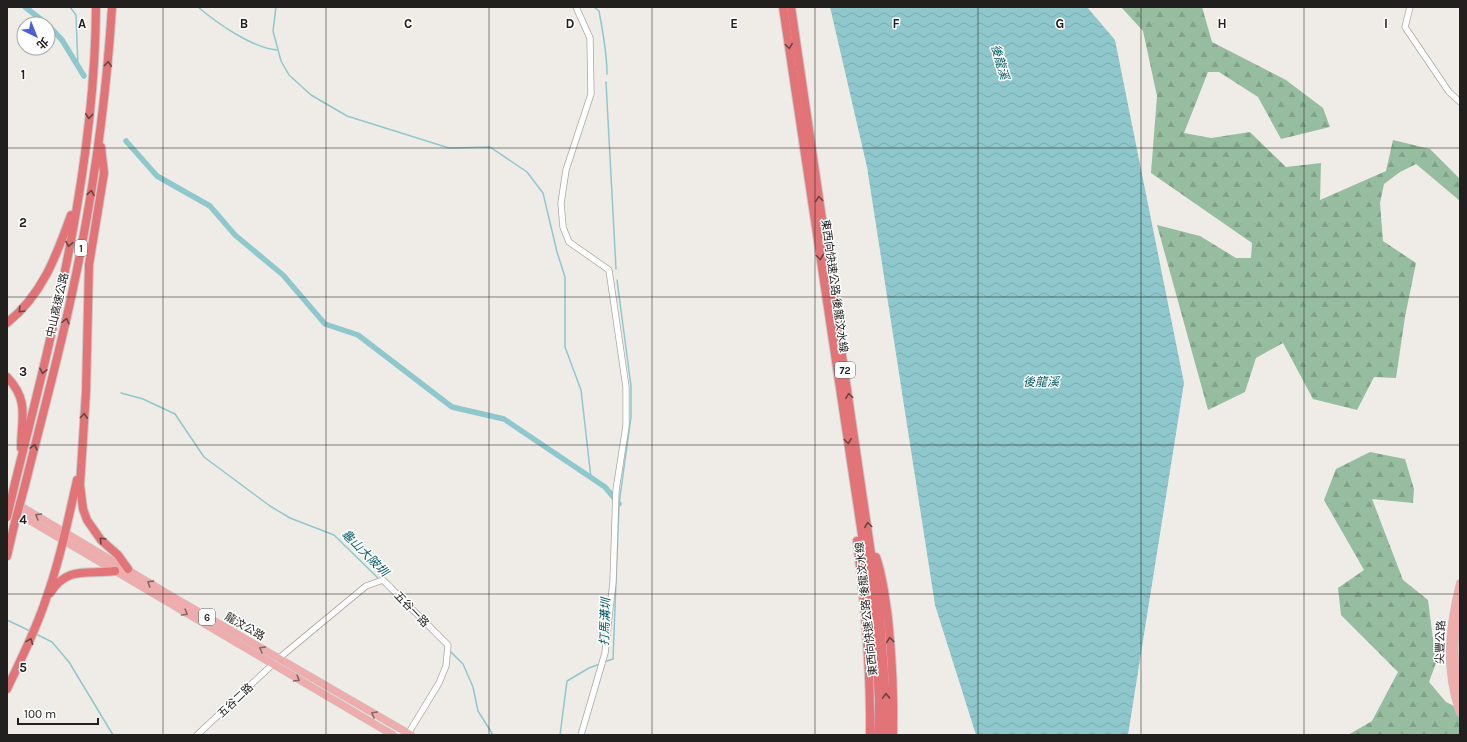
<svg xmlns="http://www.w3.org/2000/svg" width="1467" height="742" font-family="Karla,'Noto Sans TC',sans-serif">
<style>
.forest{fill:url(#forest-firs)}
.water{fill:url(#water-waves)}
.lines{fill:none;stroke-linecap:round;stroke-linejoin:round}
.stream{stroke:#8ec8cd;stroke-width:1.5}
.canal{stroke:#8ec8cd;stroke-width:5.5}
.minor-casing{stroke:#aaa7a2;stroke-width:7}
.major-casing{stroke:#cac9c9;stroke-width:8}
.highway-casing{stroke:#cac9c9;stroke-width:10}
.minor{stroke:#fff;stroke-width:5.5}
.major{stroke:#eeacad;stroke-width:7}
.highway{stroke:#e27477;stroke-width:8}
.highway-bridge-casing{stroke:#cac9c9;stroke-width:10;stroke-linecap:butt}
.highway-bridge{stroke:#e27477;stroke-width:8}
.oneway{stroke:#6e4242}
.oneway2{stroke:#866}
.grid{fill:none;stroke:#21201f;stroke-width:1;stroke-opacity:0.55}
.labels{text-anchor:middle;stroke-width:3;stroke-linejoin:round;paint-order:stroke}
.shield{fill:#fff;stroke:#646362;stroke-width:1}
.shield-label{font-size:10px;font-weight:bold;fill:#21201f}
.street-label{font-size:11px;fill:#21201f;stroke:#fff}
.water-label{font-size:12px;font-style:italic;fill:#00585f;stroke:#fff}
.grid-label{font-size:13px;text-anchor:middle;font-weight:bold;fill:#21201f;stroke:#fff;stroke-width:3;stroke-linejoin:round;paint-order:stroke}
</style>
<defs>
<pattern id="forest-firs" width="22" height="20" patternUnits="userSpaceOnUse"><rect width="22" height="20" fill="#96bd9f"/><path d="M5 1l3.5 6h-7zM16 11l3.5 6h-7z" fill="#81a288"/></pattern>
<pattern id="water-waves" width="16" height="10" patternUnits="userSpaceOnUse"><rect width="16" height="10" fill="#8ec8cd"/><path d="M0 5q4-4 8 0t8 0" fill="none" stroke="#7aacb0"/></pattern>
</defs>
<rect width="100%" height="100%" fill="#efece7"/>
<!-- forest -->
<g class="forest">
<polygon points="1121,7 1202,7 1212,42 1286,80 1323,108 1330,127 1281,139 1258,97 1219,72 1208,72 1184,133 1211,138 1250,132 1286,167 1321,163 1320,200 1386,171 1393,140 1430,149 1460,179 1460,201 1416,164 1400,172 1384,184 1380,203 1383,241 1416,263 1405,317 1396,378 1374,377 1357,410 1313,399 1283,343 1256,358 1245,392 1208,410 1157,225 1200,236 1236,258 1251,258 1252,243 1151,173 1157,96 1143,31"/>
<polygon points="1370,452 1405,459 1414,489 1413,503 1372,499 1403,580 1428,600 1436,663 1429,682 1446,702 1460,709 1460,735 1348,735 1372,721 1398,672 1341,615 1338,588 1364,570 1324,500 1336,469"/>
</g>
<!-- water -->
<polygon class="water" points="830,7 1087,7 1115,40 1184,383 1128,735 976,735 935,605 867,167"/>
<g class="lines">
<!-- stream -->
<g class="stream">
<polyline points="70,7 76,15 78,67"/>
<path d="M198 7C217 23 252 48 277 50"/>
<polyline points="276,7 273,31 281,61 289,75 311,95 347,116 449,148 490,147 527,172 543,193 557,252 565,277 565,347 581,390 591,478"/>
<path d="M594 7 599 11C603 32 607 53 607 74"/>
<polyline points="606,82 616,269"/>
<polyline points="121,393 143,399 175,414 204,457 270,506 290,518 334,535 379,579"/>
<polyline points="7,620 30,631"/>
<polyline points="36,634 52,642 69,662 113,735"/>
<polyline points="449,650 463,664 473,687 478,711 493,735"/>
<polyline points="604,662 613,659 619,504 631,417 631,386 617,280"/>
<polyline points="560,735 567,681 589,668 600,664"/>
</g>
<!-- canal -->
<g class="canal">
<polyline points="25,7 47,24"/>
<polyline points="48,25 62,40 84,76"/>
<polyline points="126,141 157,176 210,206 235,235 283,275 325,324 358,335 452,407 504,419 605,487 619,504"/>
</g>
<!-- minor casing -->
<g class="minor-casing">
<g id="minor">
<polyline points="576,7 590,38 591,94 566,170 561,203 563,227 569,242 609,270 626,387 626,426 616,490 613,582 605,653 581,735"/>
<polyline points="1410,7 1405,27 1449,92 1460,102"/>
<polyline points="278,659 366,586 383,580 448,645 446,666 439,683 408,734"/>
<polyline points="197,735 272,665"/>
</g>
</g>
<!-- major casing -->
<g class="major-casing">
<g id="major">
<polyline points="7,498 173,597 411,735"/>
<polyline points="7,507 393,735"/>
<path d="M1460 583C1449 627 1444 669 1460 713"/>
<path d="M1460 605C1453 634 1453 664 1460 692"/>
</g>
</g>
<!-- highway casing -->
<g class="highway-casing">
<g id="highway">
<polyline points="783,7 874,615 879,700 878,735"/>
<polyline points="791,7 880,615 886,701 886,735"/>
<polyline points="101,147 104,173 89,265 86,392 80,485 83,509 87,520 101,540 118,555 128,569"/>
<path d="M7 323C42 295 56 257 71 215"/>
<path d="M7 377C30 401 21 419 21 448"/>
<path d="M15 483C54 327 95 168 96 7"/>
<path d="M25 485C45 405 67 325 82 244 97 165 107 87 112 7"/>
<path d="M857 541C865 605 871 670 870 735"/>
<polyline points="7,556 14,526"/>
<path d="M876 557C883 577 885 597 888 618 892 657 894 696 893 735"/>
<path d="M50 593C68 565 88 575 115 571"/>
<path d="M7 689C21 659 36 630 46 599 60 560 68 520 77 480"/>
</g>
</g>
<!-- minor -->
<use href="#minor" class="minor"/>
<!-- major -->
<use href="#major" class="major"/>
<!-- highway -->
<use href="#highway" class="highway"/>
<!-- highway-bridge casing -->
<g class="highway-bridge-casing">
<g id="highway-bridge">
<polyline points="7,517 15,483"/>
<polyline points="14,526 25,485"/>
</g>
</g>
<!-- highway-bridge -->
<use href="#highway-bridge" class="highway-bridge"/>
</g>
<!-- one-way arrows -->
<defs><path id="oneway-chevron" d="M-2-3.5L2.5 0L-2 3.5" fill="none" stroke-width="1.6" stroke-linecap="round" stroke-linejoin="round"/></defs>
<g class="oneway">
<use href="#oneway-chevron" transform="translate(789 46) rotate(82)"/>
<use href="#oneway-chevron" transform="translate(108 64) rotate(-86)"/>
<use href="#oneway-chevron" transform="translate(89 116) rotate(96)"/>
<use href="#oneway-chevron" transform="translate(91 193) rotate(-81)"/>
<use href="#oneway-chevron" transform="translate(819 199) rotate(-98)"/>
<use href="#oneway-chevron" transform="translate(69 244) rotate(101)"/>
<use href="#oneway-chevron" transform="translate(820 257) rotate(82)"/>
<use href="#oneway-chevron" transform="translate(21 310) rotate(134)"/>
<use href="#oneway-chevron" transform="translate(66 321) rotate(-77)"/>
<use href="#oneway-chevron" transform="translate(43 371) rotate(102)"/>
<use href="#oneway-chevron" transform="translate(849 396) rotate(-98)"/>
<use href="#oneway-chevron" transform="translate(84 416) rotate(-86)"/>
<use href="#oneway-chevron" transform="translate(848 441) rotate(82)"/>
<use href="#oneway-chevron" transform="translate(34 447) rotate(-76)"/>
<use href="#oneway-chevron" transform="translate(868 525) rotate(-98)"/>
<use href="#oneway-chevron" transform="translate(102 540) rotate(-135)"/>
<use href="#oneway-chevron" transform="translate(890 640) rotate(-97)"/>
<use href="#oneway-chevron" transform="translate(30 641) rotate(-69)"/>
<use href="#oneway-chevron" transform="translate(886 696) rotate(-92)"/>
</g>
<g class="oneway2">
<use href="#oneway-chevron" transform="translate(38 516) rotate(-149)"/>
<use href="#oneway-chevron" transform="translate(150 583) rotate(-148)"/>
<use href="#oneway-chevron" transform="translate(185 613) rotate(31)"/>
<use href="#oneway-chevron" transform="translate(262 649) rotate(-150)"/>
<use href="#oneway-chevron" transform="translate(297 679) rotate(30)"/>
<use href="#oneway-chevron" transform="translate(374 714) rotate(-150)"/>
</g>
<!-- grid -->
<path class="grid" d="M163 7V735M326 7V735M489 7V735M652 7V735M815 7V735M978 7V735M1141 7V735M1304 7V735M7 148H1460M7 297H1460M7 445H1460M7 594H1460"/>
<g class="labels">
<!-- shield labels -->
<g class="shield">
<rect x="75" y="240" width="12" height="16" rx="3"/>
<rect x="835" y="362" width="20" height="16" rx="3"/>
<rect x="199" y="609" width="16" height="16" rx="3"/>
</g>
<g class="shield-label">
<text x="81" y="252">1</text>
<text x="845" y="374">72</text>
<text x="207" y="621">6</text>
</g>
<!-- street labels -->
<g class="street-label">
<text transform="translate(835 286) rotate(82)" y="4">東西向快速公路 後龍汶水線</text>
<text transform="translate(57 305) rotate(-77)" y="4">中山高速公路</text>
<text transform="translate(412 609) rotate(46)" y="4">五谷一路</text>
<text transform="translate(866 609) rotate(-96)" y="4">東西向快速公路 後龍汶水線</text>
<text transform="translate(245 626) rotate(30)" y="4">龍汶公路</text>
<text transform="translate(1440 642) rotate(-88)" y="4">尖豐公路</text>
<text transform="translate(235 700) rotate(-43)" y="4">五谷二路</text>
</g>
<!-- water labels -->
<g class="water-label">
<text transform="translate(1000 62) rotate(74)" y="4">後龍溪</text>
<text x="1041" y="386">後龍溪</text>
<text transform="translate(365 553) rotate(45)" y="4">龜山大陂圳</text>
<text transform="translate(605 622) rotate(-88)" y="4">打馬溝圳</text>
</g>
</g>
<g class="grid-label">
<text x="82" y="28">A</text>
<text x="244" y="28">B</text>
<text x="408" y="28">C</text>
<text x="570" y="28">D</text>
<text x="734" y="28">E</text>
<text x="896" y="28">F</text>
<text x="1060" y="28">G</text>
<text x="1222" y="28">H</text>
<text x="1386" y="28">I</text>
<text x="23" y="79">1</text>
<text x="23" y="227">2</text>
<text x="23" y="376">3</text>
<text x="23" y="524">4</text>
<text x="23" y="672">5</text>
</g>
<!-- border -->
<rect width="1467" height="742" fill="none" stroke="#21201f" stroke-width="16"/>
<!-- north arrow -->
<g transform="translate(36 36) rotate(137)"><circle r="19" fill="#ffffff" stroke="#a6a6a5"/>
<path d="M0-3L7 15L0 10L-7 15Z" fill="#4a60d5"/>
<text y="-6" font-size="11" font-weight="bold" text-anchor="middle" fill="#21201f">北</text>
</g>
<!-- scale -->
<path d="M18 718v6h80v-6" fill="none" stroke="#21201f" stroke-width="2"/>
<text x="24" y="718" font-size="12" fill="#21201f" stroke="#ffffff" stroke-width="3" paint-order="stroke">100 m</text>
</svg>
